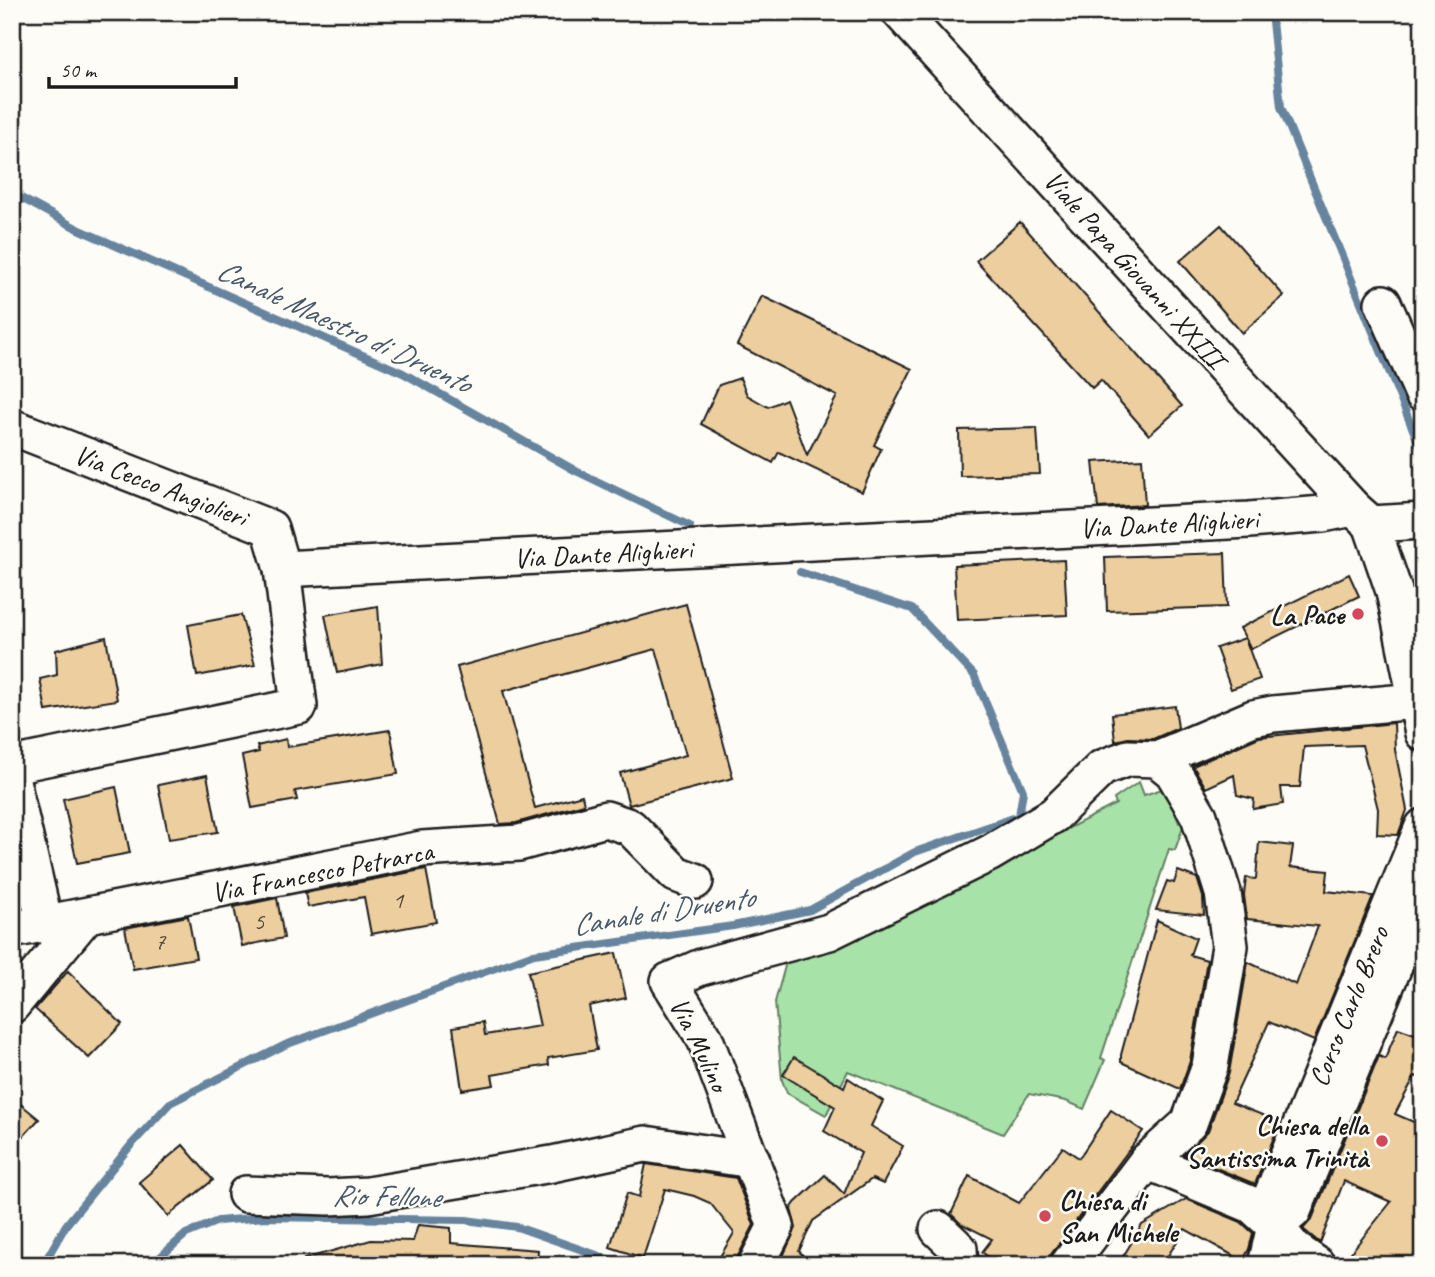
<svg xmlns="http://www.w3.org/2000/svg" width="1435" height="1277" font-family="Caveat,sans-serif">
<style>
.green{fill:#a7e2a8;stroke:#627f62;stroke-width:2}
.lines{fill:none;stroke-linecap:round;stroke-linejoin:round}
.stream{stroke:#66849e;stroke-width:8}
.building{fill:#ecce9f;stroke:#1c1c1c;stroke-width:2}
.minor-casing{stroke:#1c1c1c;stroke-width:40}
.minor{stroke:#fdfcf7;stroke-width:35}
.poi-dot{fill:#d1495b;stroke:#fdfcf7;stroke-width:2.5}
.labels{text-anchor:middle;stroke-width:5;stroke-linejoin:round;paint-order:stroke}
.number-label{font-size:24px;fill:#50483d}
.street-label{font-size:28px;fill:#1c1c1c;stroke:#fdfcf7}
.poi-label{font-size:28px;font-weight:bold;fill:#1c1c1c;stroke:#fdfcf7;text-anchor:end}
.water-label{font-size:30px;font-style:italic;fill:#475968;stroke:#fdfcf7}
</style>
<rect width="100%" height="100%" fill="#fdfcf7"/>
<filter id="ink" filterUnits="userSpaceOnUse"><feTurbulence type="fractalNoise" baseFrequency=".0143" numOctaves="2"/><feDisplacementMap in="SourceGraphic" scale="14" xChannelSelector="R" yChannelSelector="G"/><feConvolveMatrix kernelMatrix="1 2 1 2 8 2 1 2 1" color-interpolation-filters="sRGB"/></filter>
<g filter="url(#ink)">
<!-- green -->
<polygon class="green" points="1139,782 1144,795 1165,788 1179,823 1184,824 1175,850 1169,849 1101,1058 1105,1060 1084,1109 1066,1101 1029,1094 1003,1134 848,1071 826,1115 787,1093 782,1080 775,1002 787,959 917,906 1116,804 1114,799"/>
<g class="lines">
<!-- stream -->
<g class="stream">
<polyline points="1271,12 1281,107 1423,454"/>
<polyline points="12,193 78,229 403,373 576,471 690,526"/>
<polyline points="43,1265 66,1225 131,1145 170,1103 285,1045 534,954 733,926 810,910 915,852 1019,816 1023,791 974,675 912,609 800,572"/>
<polyline points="155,1265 158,1259 186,1234 218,1221 265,1217 466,1220 517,1227 625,1265"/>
</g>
</g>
<!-- building -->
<g class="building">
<polygon points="1020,222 1182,406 1149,435 1101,380 1092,388 976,261"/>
<polygon points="1221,225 1284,296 1242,333 1180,261"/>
<polygon points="762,296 912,369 874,445 881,449 862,492 779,452 773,463 701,424 719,385 740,378 747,395 768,407 786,399 807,455 837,396 737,345"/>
<polygon points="1037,428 1040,474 960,476 959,430"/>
<polygon points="1142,459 1145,505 1098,508 1093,462"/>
<polygon points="1225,553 1227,607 1107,611 1105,557"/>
<polygon points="1064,560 1067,615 957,620 954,565"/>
<polygon points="1349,574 1359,596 1251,649 1240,628"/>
<polygon points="686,604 733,778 629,805 620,773 686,755 656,649 503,691 535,808 582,795 584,804 516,823 500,824 457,667"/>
<polygon points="378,606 382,664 337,673 325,615"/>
<polygon points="241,615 255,665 197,676 188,625"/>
<polygon points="106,637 117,700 46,711 40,679 57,675 56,650"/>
<polygon points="1245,638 1260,679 1231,689 1216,648"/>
<polygon points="1175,706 1178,728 1153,739 1128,738 1115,741 1112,714"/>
<polygon points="1394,723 1395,750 1407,810 1398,835 1377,834 1378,809 1362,745 1304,747 1300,787 1281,787 1283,804 1253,809 1254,799 1237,795 1234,775 1206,788 1193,766 1259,737"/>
<polygon points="390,730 398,774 295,791 297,800 252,808 242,756 259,752 257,746 286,739 287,747"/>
<polygon points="207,775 218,832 169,839 158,785"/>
<polygon points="116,787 130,853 77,863 63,799"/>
<polygon points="1259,842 1293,846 1290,867 1328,871 1326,891 1373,896 1314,1041 1269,1022 1232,1103 1280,1122 1255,1184 1184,1155 1208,1131 1229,1073 1248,962 1296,985 1318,926 1247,919 1244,895 1246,878 1256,879"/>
<polygon points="426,869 436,922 371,934 364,897 308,907 305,893"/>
<polygon points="1178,871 1197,878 1203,897 1204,915 1156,910 1167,881 1174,883"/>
<polygon points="277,898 284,938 242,946 234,907"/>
<polygon points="188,916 196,958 133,969 125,928"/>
<polygon points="1157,920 1196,938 1190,955 1207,960 1190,1061 1180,1089 1121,1062 1121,1055"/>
<polygon points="616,953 626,998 589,1006 597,1050 548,1058 549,1065 492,1075 494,1085 462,1090 453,1027 483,1022 485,1035 540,1026 528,972"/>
<polygon points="68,971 122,1024 89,1058 35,1009"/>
<polygon points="1398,1028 1423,1037 1423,1079 1415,1076 1395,1114 1423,1126 1423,1255 1413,1265 1341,1265 1391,1202 1344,1181 1320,1243 1303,1229 1312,1219 1379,1056 1385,1059"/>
<polygon points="794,1057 844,1087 848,1078 883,1101 871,1126 903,1146 883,1184 872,1179 813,1221 799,1251 811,1265 779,1265 796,1228 791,1209 795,1203 825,1175 844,1194 861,1153 824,1131 835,1107 783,1075"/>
<polygon points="12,1097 39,1119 12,1149"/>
<polygon points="1111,1110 1143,1131 1043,1265 998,1265 982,1252 992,1239 960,1223 951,1214 969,1176 1019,1203 1063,1147 1079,1158"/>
<polygon points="183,1145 213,1180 168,1216 139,1182"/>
<polygon points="646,1164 736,1178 754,1225 738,1256 736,1265 715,1265 734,1233 710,1203 694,1196 665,1189 643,1258 610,1247 627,1193 639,1197"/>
<polygon points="1186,1199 1241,1222 1253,1233 1249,1249 1243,1261 1185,1229 1162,1265 1118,1265 1142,1225"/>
<polygon points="418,1225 451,1228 451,1243 538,1250 537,1265 305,1265 304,1259 371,1240 413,1241"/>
</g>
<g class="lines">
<!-- minor casing -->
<g class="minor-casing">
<g id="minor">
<polyline points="900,12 1353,508 1371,524"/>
<polyline points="1383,303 1423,394"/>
<polyline points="12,427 270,528 282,569 299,706 12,765"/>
<polyline points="1371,524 1394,591 1423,733"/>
<polyline points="1371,524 1423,521"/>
<polyline points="282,569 1249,520 1323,514 1353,508"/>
<polyline points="1157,759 1253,718 1273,714 1416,701"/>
<polyline points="12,781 45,924"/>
<polyline points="12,930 422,849 519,843 606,819 630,827 676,874 695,881"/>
<polyline points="12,1005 85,917"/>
<polyline points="1147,1161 1252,1205 1275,1226 1294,1249 1317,1265"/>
<polyline points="246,1194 328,1197 368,1195 552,1164 645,1144 752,1160"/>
<polyline points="1275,1226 1293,1211 1423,896"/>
<polyline points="938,1229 959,1249 960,1265"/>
<polyline points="756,1265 776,1226 705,1039 669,981 701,967 829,932 990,853 1054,815 1102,768 1128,758 1157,759 1173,772 1199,816 1223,893 1230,946 1210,1066 1189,1123 1147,1161 1068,1265"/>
<polyline points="1266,1265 1275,1226 1270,1200 1423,827"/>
</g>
</g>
<!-- minor -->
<use href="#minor" class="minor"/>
</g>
</g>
<!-- markers -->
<g class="poi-dot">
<circle cx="1358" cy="614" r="7"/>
<circle cx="1382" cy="1141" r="7"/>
<circle cx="1045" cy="1216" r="7"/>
</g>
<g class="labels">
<!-- number labels -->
<g class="number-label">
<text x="398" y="908">1</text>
<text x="259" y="929">5</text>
<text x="160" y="949">7</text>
</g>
<!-- street labels -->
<g class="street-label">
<text transform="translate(1135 269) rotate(48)" y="10">Viale Papa Giovanni XXIII</text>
<text transform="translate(161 485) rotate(21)" y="10">Via Cecco Angiolieri</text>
<text transform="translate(1169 523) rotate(-3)" y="10">Via Dante Alighieri</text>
<text transform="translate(603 553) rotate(-3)" y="10">Via Dante Alighieri</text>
<text transform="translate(322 871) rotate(-11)" y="10">Via Francesco Petrarca</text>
<text transform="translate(1348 1006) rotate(-68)" y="10">Corso Carlo Brero</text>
<text transform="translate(700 1044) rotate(64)" y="10">Via Mulino</text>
</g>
<!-- poi labels -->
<g class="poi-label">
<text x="1344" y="624">La Pace</text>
<text x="1368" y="1135">Chiesa della<tspan x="1368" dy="32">Santissima Trinità</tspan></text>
<text x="1059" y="1210" text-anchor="start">Chiesa di<tspan x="1059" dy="32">San Michele</tspan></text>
</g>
<!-- water labels -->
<g class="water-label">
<text transform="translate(344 326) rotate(25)" y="10">Canale Maestro di Druento</text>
<text transform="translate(663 911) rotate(-9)" y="10">Canale di Druento</text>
<text transform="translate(386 1196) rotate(1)" y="10">Rio Fellone</text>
</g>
</g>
<!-- margin -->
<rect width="1435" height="1277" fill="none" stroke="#fdfcf7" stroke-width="42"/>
<rect x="21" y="21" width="1393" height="1235" fill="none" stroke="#1c1c1c" stroke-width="2.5" filter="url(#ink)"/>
<!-- scale -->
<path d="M49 77v10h187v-10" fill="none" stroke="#1c1c1c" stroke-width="3.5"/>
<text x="60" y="77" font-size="21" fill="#1c1c1c" stroke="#fdfcf7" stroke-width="5" paint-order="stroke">50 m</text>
</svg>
